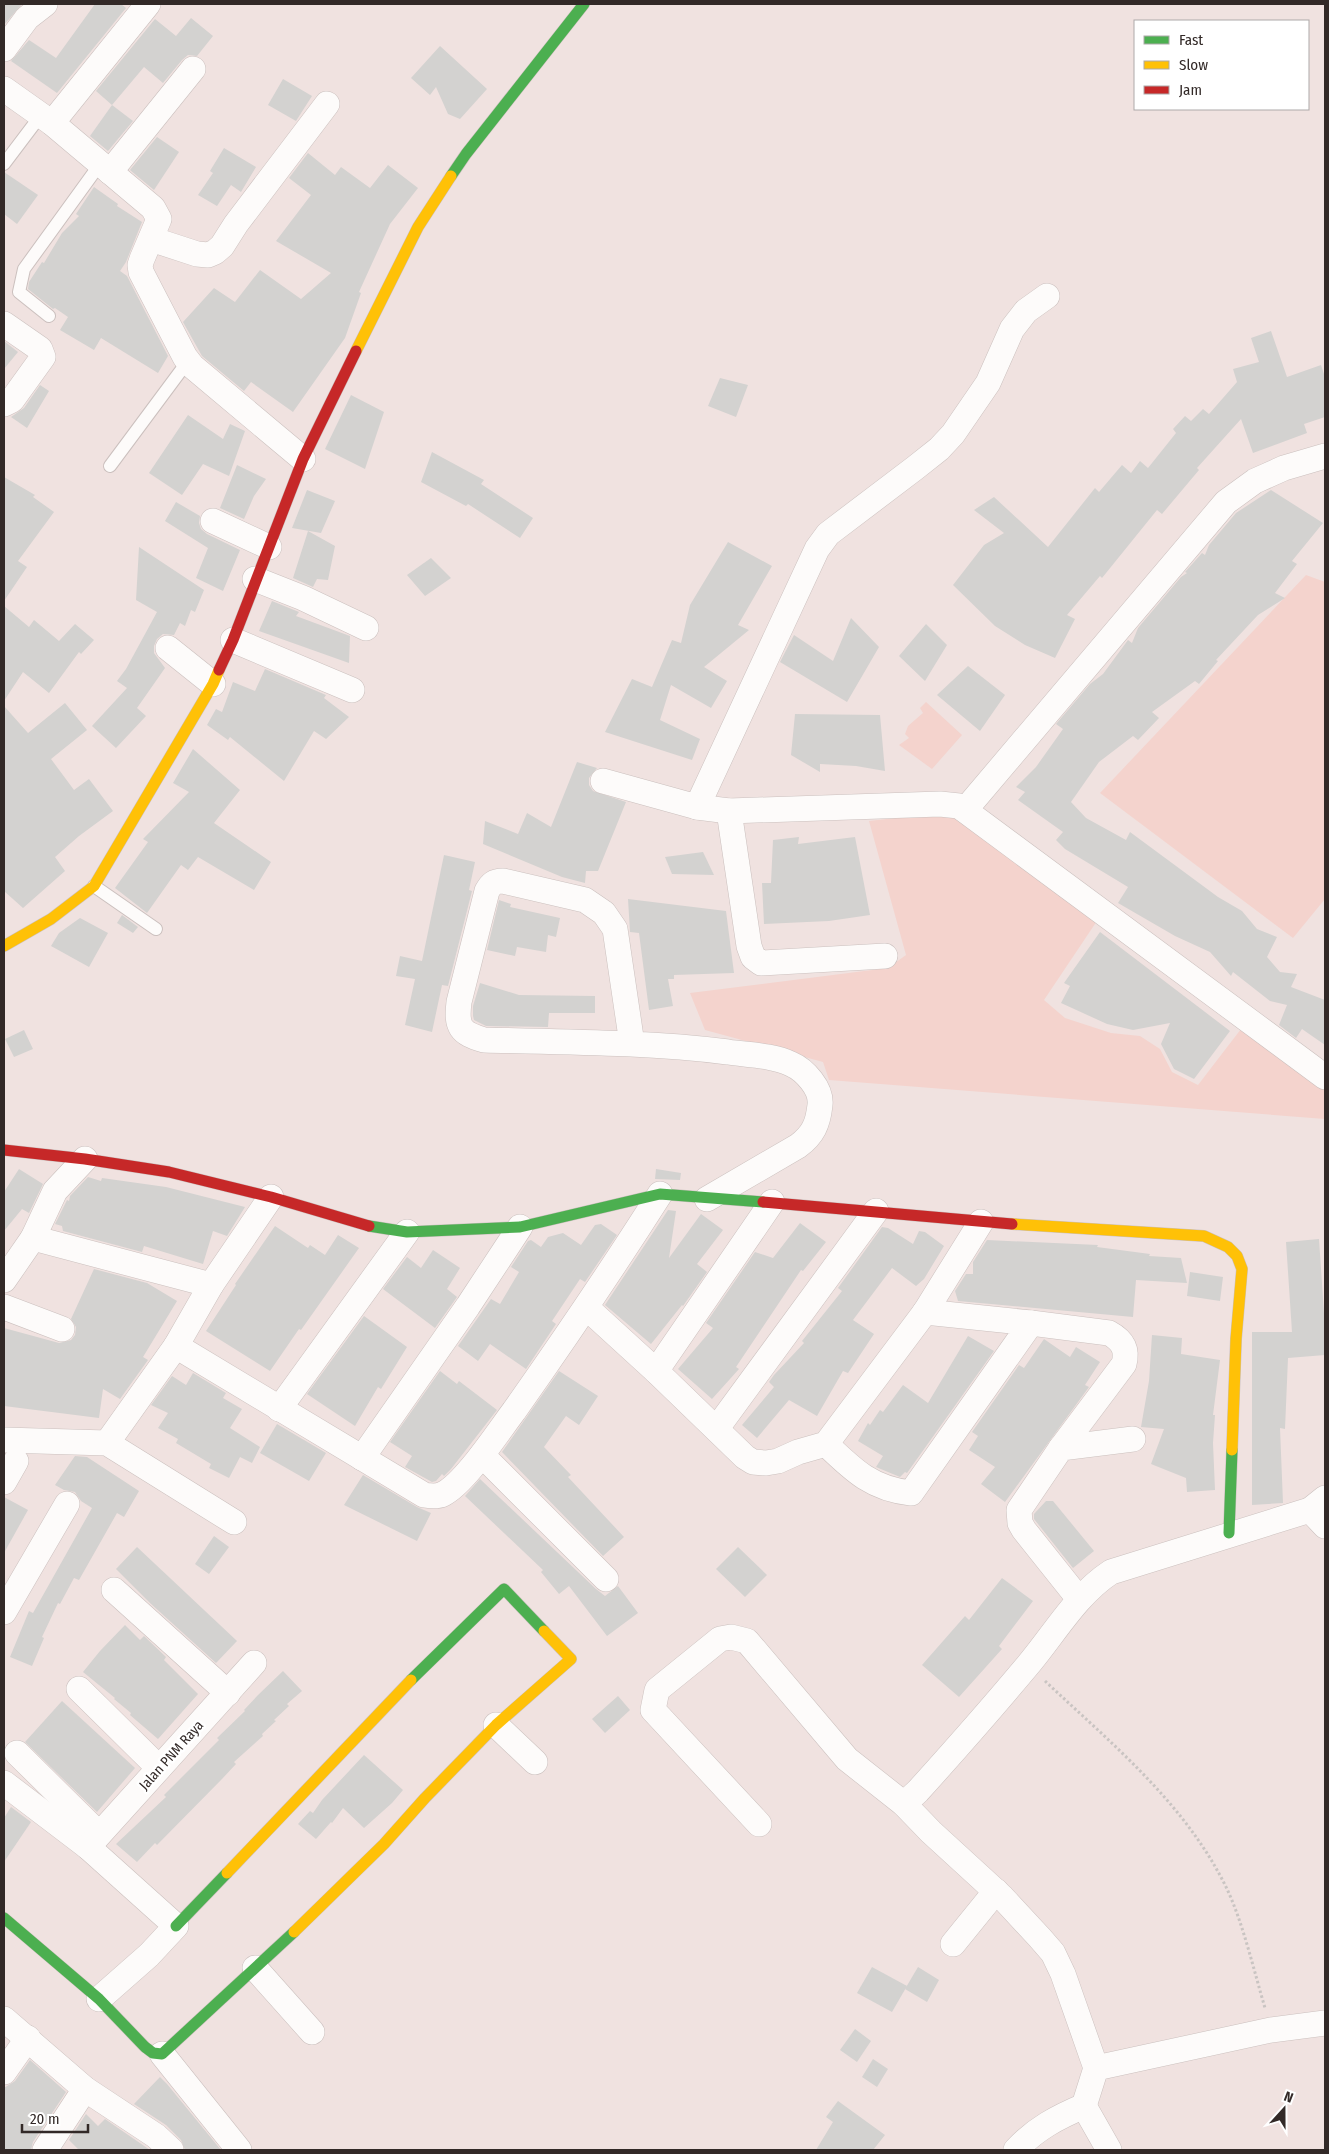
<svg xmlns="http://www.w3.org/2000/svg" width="1329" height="2154" font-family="'Fira Sans Condensed',sans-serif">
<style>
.green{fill:#f4d3cd}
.building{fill:#d3d2d0}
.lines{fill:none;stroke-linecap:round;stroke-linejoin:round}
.lane-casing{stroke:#cbc0be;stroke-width:14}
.street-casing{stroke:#cbc0be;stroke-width:26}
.fast-casing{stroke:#cbc0be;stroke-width:12}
.slow-casing{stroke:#cbc0be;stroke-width:12}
.jam-casing{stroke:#cbc0be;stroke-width:12}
.path{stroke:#c9c4c2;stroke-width:3;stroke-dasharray:2.5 2.5;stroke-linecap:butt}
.lane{stroke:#fdfbfa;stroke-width:12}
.street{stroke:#fdfbfa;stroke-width:25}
.fast{stroke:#4caf50;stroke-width:11}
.slow{stroke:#ffc107;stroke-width:11}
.jam{stroke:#c62828;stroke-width:11}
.labels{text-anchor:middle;stroke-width:5;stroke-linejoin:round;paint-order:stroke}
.street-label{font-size:14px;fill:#322927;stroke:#fff}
</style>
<rect width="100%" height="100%" fill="#f0e2e0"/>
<!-- green -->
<g class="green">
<polygon points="1306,575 1325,582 1325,899 1293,938 1100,793"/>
<polygon points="926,702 962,735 932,769 899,745 909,738 905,734 908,726 923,713 920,708"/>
<polygon points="965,810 1103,912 1044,1000 1065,1018 1111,1033 1140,1036 1160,1049 1172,1072 1198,1085 1241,1029 1325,1086 1325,1119 829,1080 823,1062 705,1030 690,993 888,968 906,955 869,821"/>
</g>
<!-- building -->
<g class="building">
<polygon points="4,4 22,4 4,25"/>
<polygon points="95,4 121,4 126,8 57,93 11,61 29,40 56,58"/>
<polygon points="191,18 213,36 197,56 188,55 182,60 163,83 144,67 112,105 96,91 155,19 176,36"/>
<polygon points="440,46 487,89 460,119 448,114 436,87 430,95 411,78"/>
<polygon points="283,79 312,96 296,121 268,105"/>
<polygon points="112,105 133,121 108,151 90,136"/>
<polygon points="157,137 179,152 154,190 130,170"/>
<polygon points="224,148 256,167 241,192 231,185 217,206 198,195 213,173 210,171"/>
<polygon points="308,153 335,175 341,167 370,188 388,165 418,188 390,224 359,292 361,293 345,338 293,412 251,382 244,391 202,356 183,322 214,288 235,302 260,270 301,299 331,273 276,241 311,195 289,178"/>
<polygon points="4,172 38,195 17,224 4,214"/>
<polygon points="94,187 118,204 117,206 142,222 126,262 120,271 127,276 168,356 158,373 101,338 94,350 60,330 68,317 55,308 53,309 28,289 29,282 42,262 44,263 62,233 79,216 76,214"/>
<polygon points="1271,331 1287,377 1321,365 1325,377 1325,417 1304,424 1307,433 1253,453 1241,419 1197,468 1199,470 1162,514 1157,510 1102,578 1100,576 1067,615 1075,619 1055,658 1025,645 995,626 953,585 984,545 1004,533 974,510 994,497 1048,547 1095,488 1099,492 1122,465 1131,473 1140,461 1148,468 1176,433 1173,429 1185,416 1191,421 1203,409 1209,414 1237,382 1233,369 1259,362 1251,338"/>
<polygon points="4,341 18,352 4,369"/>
<polygon points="720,378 748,385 736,417 708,406"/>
<polygon points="40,385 49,391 27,428 11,417 24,408"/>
<polygon points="351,395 384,412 365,469 325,449"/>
<polygon points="188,415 223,439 230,424 245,431 229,476 203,464 182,495 149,473"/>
<polygon points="432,452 484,480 481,484 533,518 520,538 468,504 466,506 421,482"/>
<polygon points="237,465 266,479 254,496 244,519 220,508"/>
<polygon points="4,477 35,495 33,497 54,512 18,561 27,567 4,601"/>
<polygon points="307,490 335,501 321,533 292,528"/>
<polygon points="1271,490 1323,523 1292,561 1297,564 1275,593 1285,598 1258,615 1216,660 1218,661 1199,684 1195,681 1152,712 1159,718 1138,740 1133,736 1099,762 1071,802 1086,818 1126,840 1130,832 1218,897 1242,911 1257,929 1277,937 1267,957 1280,972 1297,974 1291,987 1325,1000 1325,1045 1302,1029 1296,1038 1279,1025 1287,1005 1270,1001 1233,972 1231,976 1210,952 1175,936 1118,903 1128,887 1065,849 1056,840 1063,832 1018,800 1025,792 1016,787 1036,767 1063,729 1056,724 1090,684 1103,674 1128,640 1132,643 1138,628 1181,577 1187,573 1185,572 1202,553 1205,555 1209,545 1236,513"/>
<polygon points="176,502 200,516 199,523 201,529 207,534 240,550 223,591 196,578 208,548 165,521"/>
<polygon points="308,531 335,546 328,580 317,579 313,587 293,578"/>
<polygon points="728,542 772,566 738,625 749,630 704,667 727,681 711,708 671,685 660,720 700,739 692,760 605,732 632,679 652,687 672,640 681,643 690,605"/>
<polygon points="139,547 204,590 195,612 191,610 185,626 180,623 174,635 163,634 157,639 154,646 154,653 165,668 137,708 146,716 116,748 92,726 127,688 117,681 126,669 157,612 136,600"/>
<polygon points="431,558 451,578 425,596 407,575"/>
<polygon points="272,601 299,612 296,616 350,636 349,663 259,631"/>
<polygon points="4,606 29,627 34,620 59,641 75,624 94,640 81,654 79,652 49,693 23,672 4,701"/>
<polygon points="851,618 879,647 847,702 780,662 794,635 833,661"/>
<polygon points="926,624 947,645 925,681 899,656"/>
<polygon points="968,666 1005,695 980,731 937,695"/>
<polygon points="265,669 326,695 324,698 349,717 326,739 314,731 284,781 230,737 228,740 207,725 216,709 222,712 233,682 255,691"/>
<polygon points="65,703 87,730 51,759 74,790 89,779 113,811 79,836 55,857 65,871 23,908 4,891 4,706 28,733"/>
<polygon points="795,714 880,715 885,771 856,766 820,764 820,772 791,755"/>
<polygon points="193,749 240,790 214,823 271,862 254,890 198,857 188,870 181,865 147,913 115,888 148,842 143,839 189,792 173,783"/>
<polygon points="577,762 597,768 589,778 589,785 593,791 626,802 598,871 586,871 585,883 562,877 483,844 485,821 518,834 527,813 551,827"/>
<polygon points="799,837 798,844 855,837 870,915 829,921 764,924 762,883 771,883 773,840"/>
<polygon points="703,852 714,875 672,874 665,857"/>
<polygon points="444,855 475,862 469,890 472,891 448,986 442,985 432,1032 405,1025 415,979 396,976 400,956 422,961"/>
<polygon points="628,899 726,911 734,973 674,975 674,979 668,979 673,1006 649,1010 639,933 630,932"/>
<polygon points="499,900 511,904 510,907 560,918 556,937 548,935 546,952 517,947 515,956 487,950"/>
<polygon points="122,915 138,927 133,933 117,923"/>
<polygon points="80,918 108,933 89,967 51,946 59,933"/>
<polygon points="1100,932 1230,1031 1194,1079 1174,1069 1161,1044 1170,1023 1133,1030 1107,1024 1061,1003 1070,986 1064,983"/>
<polygon points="480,983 519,995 595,996 595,1013 549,1013 548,1027 486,1026 474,1020 473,1016 473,1006"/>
<polygon points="24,1030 33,1049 14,1057 5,1039"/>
<polygon points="19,1169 43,1184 29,1213 22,1209 4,1231 4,1192"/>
<polygon points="656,1169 681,1173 680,1180 655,1179"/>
<polygon points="88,1177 101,1181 102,1178 166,1187 245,1207 227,1236 213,1231 203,1264 144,1246 142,1252 63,1231 62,1226 55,1224 67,1200 69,1201 70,1196"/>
<polygon points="668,1210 676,1211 669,1258 701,1214 723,1230 697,1264 707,1272 683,1306 682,1305 651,1344 605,1305"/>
<polygon points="800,1223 826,1242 803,1271 801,1270 736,1367 739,1369 712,1399 678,1369 713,1328 706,1323 755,1252 773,1258"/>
<polygon points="601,1224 617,1235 585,1282 580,1279 552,1321 556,1324 526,1369 490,1344 478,1361 458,1346 491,1299 500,1304 519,1272 511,1267 528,1241 531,1240 541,1247 548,1237 563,1233 581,1245 595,1225"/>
<polygon points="275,1226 308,1248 310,1245 325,1255 338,1235 359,1248 301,1330 299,1329 270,1371 206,1331 236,1285 235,1284"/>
<polygon points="882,1227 888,1228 913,1244 919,1231 925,1232 944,1246 924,1279 916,1286 892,1268 853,1320 874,1334 848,1373 843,1371 817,1416 789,1400 757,1438 742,1425 774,1387 769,1382 774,1375 804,1343 802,1341 842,1291 838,1288"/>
<polygon points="1319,1239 1325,1328 1325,1355 1288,1358 1285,1429 1280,1428 1283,1503 1252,1505 1252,1332 1292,1332 1286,1242"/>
<polygon points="987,1240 1098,1245 1097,1247 1150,1254 1149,1256 1181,1258 1187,1283 1136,1280 1133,1317 958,1301 955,1291 966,1274 973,1274 973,1262"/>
<polygon points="433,1250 460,1268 447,1289 457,1297 435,1328 383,1289 407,1257 421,1268"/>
<polygon points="94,1269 147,1283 177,1301 143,1357 148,1360 120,1399 103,1389 99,1418 4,1406 4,1328 59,1343 71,1340 75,1335 76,1327 71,1319"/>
<polygon points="1190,1272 1223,1277 1220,1301 1187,1296"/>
<polygon points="364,1316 407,1347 381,1389 378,1387 355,1426 307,1394"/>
<polygon points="1152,1335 1182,1338 1181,1354 1220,1360 1213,1415 1215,1415 1213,1443 1215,1490 1187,1492 1186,1478 1151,1464 1164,1429 1141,1427 1149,1381"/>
<polygon points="968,1336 994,1351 907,1473 905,1472 900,1477 876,1467 883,1456 858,1441 868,1423 870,1425 880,1410 883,1412 903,1385 928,1403"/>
<polygon points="1044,1339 1070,1357 1076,1347 1100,1362 1085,1385 1089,1387 1005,1502 981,1484 995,1467 969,1450 978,1436 972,1432 1019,1365 1024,1368"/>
<polygon points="440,1371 457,1384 459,1381 497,1410 451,1469 444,1476 442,1474 436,1481 432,1482 405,1467 412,1456 390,1442"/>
<polygon points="559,1371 598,1396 579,1425 566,1416 544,1447 571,1475 568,1477 624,1537 603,1556 502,1452"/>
<polygon points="193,1373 226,1393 223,1398 242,1409 230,1428 260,1447 252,1463 240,1457 229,1478 209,1468 211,1464 176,1443 178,1439 158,1428 168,1413 151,1405 172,1376 186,1385"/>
<polygon points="277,1424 326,1453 309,1481 260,1453"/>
<polygon points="75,1456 87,1457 139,1491 124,1517 117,1513 79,1580 74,1578 60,1604 58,1603 42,1637 44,1638 32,1666 10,1657 29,1611 33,1613 92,1508 81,1501 75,1492 64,1490 55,1485"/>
<polygon points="363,1475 417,1507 431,1513 417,1541 344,1505"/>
<polygon points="480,1479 596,1589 605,1596 618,1586 638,1613 607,1636 569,1586 559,1594 541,1572 543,1570 465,1496"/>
<polygon points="4,1497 28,1510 4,1553"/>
<polygon points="1046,1501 1053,1501 1094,1551 1073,1568 1034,1519 1034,1514"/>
<polygon points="214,1536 229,1547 209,1574 195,1564"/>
<polygon points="137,1547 237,1641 216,1663 150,1603 116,1569"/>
<polygon points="738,1547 767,1575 745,1597 716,1569"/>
<polygon points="1002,1578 1033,1601 999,1646 1002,1649 959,1697 922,1665 965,1616 969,1620"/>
<polygon points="125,1625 140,1640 144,1636 166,1657 164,1660 198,1694 158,1739 130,1715 131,1713 114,1699 115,1698 83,1672 100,1651"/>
<polygon points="283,1671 302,1691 287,1704 289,1706 274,1720 276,1721 262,1734 263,1736 234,1762 236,1764 222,1779 157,1845 155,1843 137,1862 116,1844 166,1797 164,1795 219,1740 217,1738 245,1711 244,1710 258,1695"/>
<polygon points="618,1696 630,1710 605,1733 592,1719"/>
<polygon points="62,1701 135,1768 97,1812 25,1742"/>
<polygon points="364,1755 403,1790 392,1803 364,1828 343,1808 332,1823 331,1822 316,1839 298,1824 310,1811 313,1813 322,1800"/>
<polygon points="11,1807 31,1822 4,1862 4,1818"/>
<polygon points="872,1967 907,1986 892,2012 857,1993"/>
<polygon points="918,1967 939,1980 927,2002 905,1989"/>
<polygon points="855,2029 871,2041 857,2062 840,2050"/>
<polygon points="873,2059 888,2069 877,2087 862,2077"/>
<polygon points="30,2060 66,2092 33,2142 31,2150 4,2150 4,2088 15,2081"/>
<polygon points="160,2077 167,2084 221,2150 185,2150 181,2140 166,2125 134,2104"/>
<polygon points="838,2101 885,2135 873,2150 816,2150 833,2122 826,2117"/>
<polygon points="86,2114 98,2126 105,2119 150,2150 79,2150 69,2140"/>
</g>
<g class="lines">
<!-- lane casing -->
<g class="lane-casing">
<g id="lane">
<polyline points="4,164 41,115"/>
<polyline points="49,316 19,292 24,269 100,164"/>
<polyline points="110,466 188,361"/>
<polyline points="94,886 156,929"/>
</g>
</g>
<!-- street casing -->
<g class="street-casing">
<g id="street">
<polyline points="4,49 27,18 45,4"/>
<polyline points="4,89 52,123 153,208 159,219 142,259 140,265 141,272 185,357 192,366 303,459"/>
<polyline points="52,123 148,4"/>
<polyline points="110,172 193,69"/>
<polyline points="151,239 197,254 208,255 215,252 222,246 236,224 327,104"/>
<polyline points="4,324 40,349 43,357 12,400 4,404"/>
<polyline points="213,521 269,547"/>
<polyline points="255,579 303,598 366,628"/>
<polyline points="233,640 352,690"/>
<polyline points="168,648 213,684"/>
<polyline points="603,781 697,807 817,549 828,534 915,468 939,449 953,434 988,383 1012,329 1026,311 1047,296"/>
<polyline points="697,807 729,811 940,804 959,806 1325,1077"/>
<polyline points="965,810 1226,502 1255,481 1284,468 1325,456"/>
<polyline points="729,811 749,946 753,957 761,963 885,956"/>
<path d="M632 1044 615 929 604 913 585 900 503 881C494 881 491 884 487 891L459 1002C456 1027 460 1033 484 1040 565 1042 647 1042 728 1052 748 1055 772 1055 791 1064 805 1070 822 1089 820 1105 818 1124 813 1135 798 1146L707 1199"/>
<polyline points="33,1238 211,1285 271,1197"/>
<polyline points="4,1280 33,1238 55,1191 85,1159"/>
<path d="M211 1285 176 1346 424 1495C430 1496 437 1497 443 1494 465 1483 498 1432 514 1411 564 1340 613 1268 660 1194"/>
<polyline points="4,1307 62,1329"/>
<polyline points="587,1308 656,1371 772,1202"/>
<path d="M1031 1323 1109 1333C1122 1340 1128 1349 1124 1364L1061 1448"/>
<polyline points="656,1371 745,1457 753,1462 766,1463 778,1461 798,1452 826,1444 925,1312 981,1222"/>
<polyline points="279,1409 407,1232"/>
<polyline points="717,1428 876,1211"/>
<polyline points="4,1440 107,1443 234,1522"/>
<polyline points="107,1443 176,1346"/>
<path d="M826 1444C853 1470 872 1489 911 1493L1031 1323 925 1312"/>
<polyline points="482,1455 606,1579"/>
<polyline points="362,1458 468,1306 520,1227"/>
<polyline points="4,1482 16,1461"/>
<polyline points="1310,1510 1325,1526"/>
<polyline points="114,1590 228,1693"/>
<polyline points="1079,1599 1024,1530 1020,1523 1019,1510 1061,1448 1133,1439"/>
<polyline points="4,1612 67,1504"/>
<polyline points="79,1689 159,1768"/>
<polyline points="496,1725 535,1762"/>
<polyline points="17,1753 99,1834"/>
<polyline points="4,1783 88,1847 176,1926 149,1955 99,1999"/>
<path d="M904 1804 918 1791C955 1750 992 1708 1028 1665 1055 1633 1076 1595 1111 1572L1310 1510 1325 1498"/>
<polyline points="759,1824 653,1710 657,1690 720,1639 731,1637 747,1641 847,1759 904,1804 931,1832 1002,1897 1040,1938 1053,1953 1063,1974 1096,2068"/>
<polyline points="88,1847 254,1663"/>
<polyline points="953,1944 996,1891"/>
<polyline points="255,1968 312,2032"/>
<polyline points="4,2019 85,2089 45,2150"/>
<polyline points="162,2054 239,2150"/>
<polyline points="4,2072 28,2038"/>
<polyline points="85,2089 156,2136 171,2150"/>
<polyline points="1084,2106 1109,2150"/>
<path d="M1016 2150C1035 2129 1058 2117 1084 2106L1096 2068 1271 2030 1325 2023"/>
</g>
</g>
<!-- fast casing -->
<g class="fast-casing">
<g id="fast">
<polyline points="451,176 466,154 584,4"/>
<polyline points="369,1226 407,1232 520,1227 660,1194 763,1202"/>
<polyline points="1229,1533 1232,1450"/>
<polyline points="411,1680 504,1589 544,1631"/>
<polyline points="4,1918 99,1999 145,2047 153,2053 162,2054 294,1932"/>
<polyline points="176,1926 227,1873"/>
</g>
</g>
<!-- slow casing -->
<g class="slow-casing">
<g id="slow">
<polyline points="356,351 418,227 451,176"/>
<polyline points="4,946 51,919 94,886 213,684 219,670"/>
<polyline points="1012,1224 1204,1236 1228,1247 1237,1256 1242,1269 1236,1339 1232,1450"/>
<polyline points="227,1873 411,1680"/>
<polyline points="294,1932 384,1844 425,1798 496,1725 571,1659 544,1631"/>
</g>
</g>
<!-- jam casing -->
<g class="jam-casing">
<g id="jam">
<polyline points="219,670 233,640 303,459 356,351"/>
<polyline points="4,1150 85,1159 169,1172 271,1197 369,1226"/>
<polyline points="763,1202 1012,1224"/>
</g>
</g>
<!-- path -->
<path class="path" d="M1045 1681C1112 1744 1186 1804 1227 1889 1243 1923 1254 1971 1265 2008"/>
<!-- lane -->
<use href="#lane" class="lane"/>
<!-- street -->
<use href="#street" class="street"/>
<!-- fast -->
<use href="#fast" class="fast"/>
<!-- slow -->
<use href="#slow" class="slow"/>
<!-- jam -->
<use href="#jam" class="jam"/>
</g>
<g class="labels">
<!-- street labels -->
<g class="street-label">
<text transform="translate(171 1755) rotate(-48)" y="5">Jalan PNM Raya</text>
</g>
</g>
<!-- border -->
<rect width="1329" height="2154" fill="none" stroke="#322927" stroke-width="10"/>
<!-- legend -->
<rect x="1134" y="20" width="175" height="90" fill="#ffffff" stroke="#ada9a9"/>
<rect x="1144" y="36" width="25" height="8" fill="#4caf50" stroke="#ada9a9"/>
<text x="1179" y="45" font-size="15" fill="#322927">Fast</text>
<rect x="1144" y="61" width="25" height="8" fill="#ffc107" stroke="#ada9a9"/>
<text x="1179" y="70" font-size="15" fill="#322927">Slow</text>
<rect x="1144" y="86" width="25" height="8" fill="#c62828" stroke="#ada9a9"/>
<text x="1179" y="95" font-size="15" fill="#322927">Jam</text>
<!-- north arrow -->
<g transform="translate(1284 2109) rotate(21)" stroke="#ffffff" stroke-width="4" paint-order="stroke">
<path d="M0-4L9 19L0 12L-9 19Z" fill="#322927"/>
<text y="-8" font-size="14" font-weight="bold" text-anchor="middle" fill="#322927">N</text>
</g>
<!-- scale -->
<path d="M22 2124v8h66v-8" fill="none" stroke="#322927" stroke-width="2.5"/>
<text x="30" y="2124" font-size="15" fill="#322927" stroke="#ffffff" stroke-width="4" paint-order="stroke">20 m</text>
</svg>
